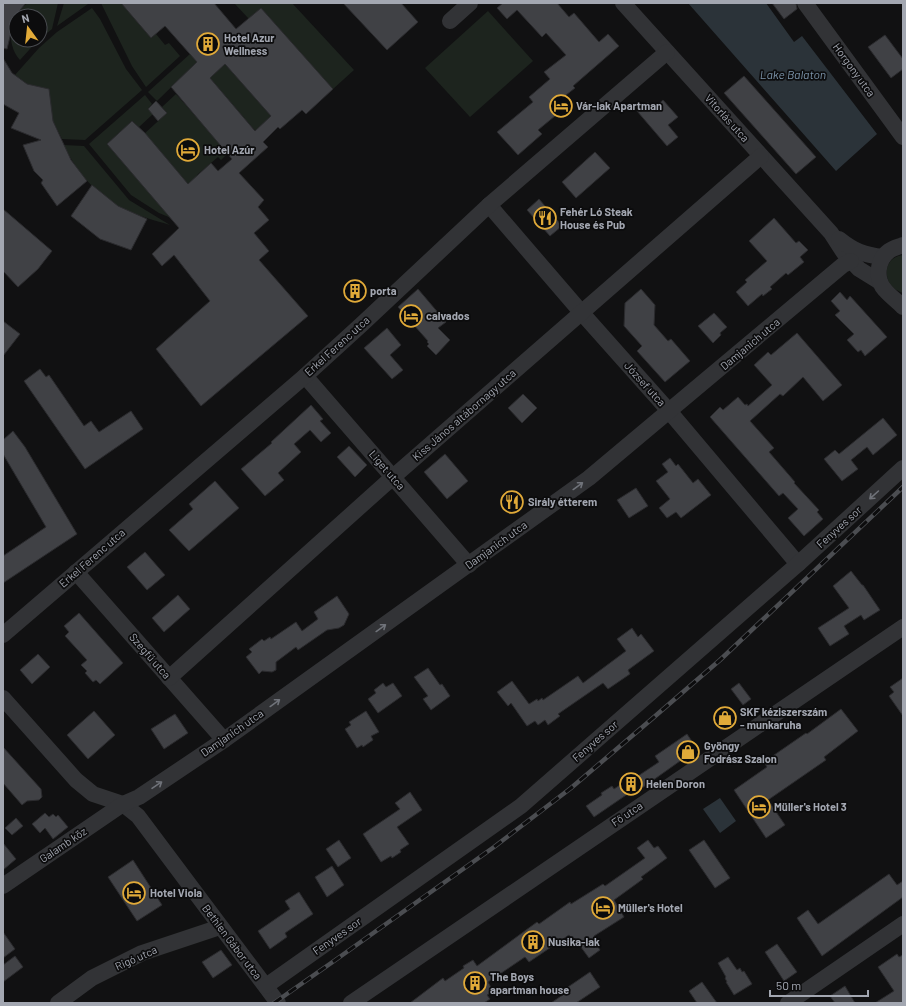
<svg xmlns="http://www.w3.org/2000/svg" width="906" height="1006" font-family="Barlow,sans-serif">
<style>
.green{fill:#1d241e}
.water{fill:#2b3339}
.building{fill:#404145;stroke:#2b2b2e;fill-rule:evenodd}
.lines{fill:none;stroke-linecap:round;stroke-linejoin:round}
.minor{stroke:#323336;stroke-width:16}
.rail-casing{stroke:#4b4d51;stroke-width:4.5}
.rail{stroke:#0c0c0d;stroke-width:3;stroke-dasharray:9;stroke-linecap:butt}
.oneway{stroke:#70737a}
.labels{text-anchor:middle;stroke-width:3.5;stroke-linejoin:round;paint-order:stroke}
.poi-label{font-size:11px;font-weight:bold;fill:#a3a7b1;stroke:#0c0c0d;text-anchor:start}
.street-label{font-size:11px;fill:#a3a7b1;stroke:#0c0c0d}
.water-label{font-size:12px;font-style:italic;fill:#7c94aa;stroke:#0c0c0d}
</style>
<rect width="100%" height="100%" fill="#111112"/>
<!-- green -->
<g class="green">
<path d="M28 3H58L52 29 40 39V16H16V40H38L20 60C5 43 9 15 28 3Z"/>
<polygon points="64,3 79,3 82,4 82,3 87,3 88,4 57,26"/>
<polygon points="101,3 121,3 151,38 156,34 165,45 169,43 180,56 146,87 132,66"/>
<polygon points="234,3 292,3 354,70 333,89 261,8 249,19"/>
<polygon points="92,8 100,19 126,69 142,90 85,140 62,139 53,121 49,89 27,84 15,75 39,48 57,32"/>
<polygon points="488,11 533,61 470,117 425,68"/>
<polygon points="190,54 197,62 157,101 148,92"/>
<polygon points="225,64 271,116 257,133 210,78"/>
<polygon points="176,94 228,153 221,160 218,157 198,174 190,186 144,134 167,113 162,107"/>
<polygon points="145,95 152,104 148,109 153,114 139,127 132,121 107,144 171,218 159,213 131,195 89,144"/>
<path d="M64 145 84 146 129 200 170 225C153 220 135 215 118 206 95 193 75 170 64 145Z"/>
<path d="M903 255V293C882 287 880 258 903 255Z"/>
</g>
<!-- water -->
<g class="water">
<polygon points="688,3 766,3 794,42 802,36 877,134 836,171"/>
<polygon points="720,798 736,821 720,833 703,809"/>
</g>
<!-- building -->
<g class="building">
<polygon points="3,3 26,3 15,16 7,49 3,48"/>
<path d="M121 3H214L236 29 261 8 333 89 306 114 302 110 280 129 278 127 263 142 268 147 239 173 264 200 258 207 269 220 254 233 269 251 259 260 308 316 201 406 156 349 210 301 174 255 162 266 152 254 179 228 107 144 132 121 145 133 188 184 211 163 218 171 232 159 171 87 197 62 165 26 151 38ZM225 64 271 116 255 131 210 78Z"/>
<polygon points="343,3 401,3 418,22 387,50"/>
<polygon points="503,3 557,3 569,17 574,13 599,42 608,34 619,46 573,86 575,88 561,99 567,106 538,130 542,134 518,155 497,132 533,102 529,97 550,79 544,72 566,55 546,33 542,37 517,10 507,19 497,8"/>
<polygon points="772,3 796,3 797,9 784,19"/>
<polygon points="885,35 903,59 903,69 891,78 868,47"/>
<polygon points="3,58 12,73 27,84 49,89 53,121 71,160 87,181 57,206 41,183 43,180 34,171 23,145 41,140 11,128 19,113 3,104"/>
<polygon points="744,76 816,157 796,174 724,93"/>
<polygon points="663,100 678,117 668,125 678,137 667,146 637,111 648,102 654,108"/>
<polygon points="156,101 167,113 158,121 148,109"/>
<polygon points="595,152 610,168 576,198 562,182"/>
<polygon points="92,185 118,206 147,219 131,250 100,239 71,216"/>
<polygon points="539,199 562,226 550,236 527,210"/>
<polygon points="3,209 52,251 38,269 18,287 3,271"/>
<polygon points="774,218 796,243 799,241 808,250 800,257 804,262 788,275 786,273 770,287 772,289 763,296 762,294 748,306 736,292 747,282 745,280 767,261 749,241"/>
<polygon points="356,283 363,292 355,299 347,290"/>
<polygon points="418,289 446,322 438,328 450,340 436,355 427,346 429,344 427,342 428,341 398,307"/>
<polygon points="641,289 655,305 654,325 668,341 671,339 690,361 665,382 637,351 642,346 624,326 625,303"/>
<polygon points="840,292 847,300 850,296 887,337 865,356 861,350 858,352 847,340 854,334 835,315 840,311 831,301"/>
<polygon points="714,313 727,327 720,333 721,335 713,343 698,326"/>
<polygon points="3,321 20,334 3,356"/>
<polygon points="387,328 401,345 390,355 403,370 392,379 364,348"/>
<polygon points="797,333 842,385 823,401 803,377 783,396 780,394 750,421 774,448 769,452 795,482 794,483 819,510 817,512 823,519 804,536 788,518 798,509 783,493 779,496 710,417 720,407 723,410 738,397 745,405 747,404 748,406 772,385 754,365 768,352 771,355"/>
<polygon points="40,369 46,377 49,375 84,426 91,421 99,432 131,411 143,429 85,469 24,381"/>
<polygon points="523,394 537,408 522,423 508,408"/>
<polygon points="311,405 323,419 320,421 331,433 321,442 310,430 294,444 301,452 278,473 284,480 265,496 241,469 272,443 271,442"/>
<polygon points="883,418 897,435 873,455 867,447 851,460 858,469 842,481 824,459 835,450 839,454"/>
<polygon points="13,431 25,447 77,534 3,583 3,556 46,527 3,454 3,440"/>
<polygon points="349,446 367,465 355,477 337,457"/>
<polygon points="445,454 468,481 447,499 424,472"/>
<polygon points="670,458 676,466 678,464 693,483 698,479 711,495 681,518 676,512 667,518 659,508 670,499 656,481 668,472 662,464"/>
<polygon points="215,481 239,508 189,551 169,530 193,509 189,504"/>
<polygon points="636,488 648,506 629,518 617,500"/>
<polygon points="145,552 165,575 147,590 127,567"/>
<polygon points="851,571 862,585 863,585 880,610 864,620 861,615 844,626 849,634 830,646 818,628 849,608 833,586"/>
<polygon points="178,595 190,609 164,632 152,618"/>
<polygon points="337,596 349,614 344,625 339,628 327,630 298,650 296,647 276,662 276,670 272,672 262,671 259,674 246,657 252,652 249,649 262,639 264,641 270,637 271,639 296,622 302,631 318,619 314,612"/>
<polygon points="79,613 123,663 100,684 96,680 93,682 85,673 87,671 81,665 87,660 65,636 69,632 64,626"/>
<polygon points="632,628 638,637 641,634 654,651 628,670 630,674 608,689 603,683 558,714 560,716 548,725 545,720 538,725 535,721 527,726 511,703 508,706 497,692 512,681 529,704 537,699 538,701 542,698 543,700 578,676 583,683 626,651 617,639"/>
<polygon points="38,654 50,667 32,684 20,670"/>
<polygon points="428,668 440,685 442,684 450,696 431,710 423,699 428,696 414,677"/>
<polygon points="903,678 903,716 889,696 894,692 890,687"/>
<polygon points="383,683 386,687 393,683 402,696 378,713 368,699 376,693 374,690"/>
<polygon points="739,683 751,699 743,705 731,689"/>
<polygon points="729,707 737,717 721,730 713,719"/>
<polygon points="841,709 858,731 824,757 826,760 768,800 785,825 766,838 734,790 767,767 764,762 806,733 807,734"/>
<polygon points="94,711 115,735 88,759 67,735"/>
<polygon points="366,711 379,732 371,736 373,740 363,747 362,745 357,748 345,729 351,725 349,722"/>
<polygon points="175,714 188,733 164,749 151,729"/>
<polygon points="687,734 697,749 642,788 633,794 632,791 594,817 586,806 602,795 601,793 612,786 614,789 637,774 638,776 659,762 655,756"/>
<polygon points="3,747 41,789 42,797 39,800 27,801 22,805 3,783"/>
<polygon points="410,792 422,810 397,827 409,844 400,850 401,852 392,858 391,856 381,862 363,834 400,809 395,803"/>
<polygon points="45,813 49,817 53,814 56,817 58,815 68,827 53,839 45,828 40,833 32,824"/>
<polygon points="16,818 23,826 12,835 5,828"/>
<polygon points="339,840 351,858 338,867 326,849"/>
<polygon points="648,840 654,848 658,846 667,858 641,877 643,879 614,900 624,917 594,936 597,939 594,941 600,950 589,958 575,939 573,940 569,935 529,962 525,957 488,982 493,991 487,995 490,999 484,1003 410,1003 443,978 445,981 464,968 463,966 473,960 477,966 537,922 539,924 570,902 571,904 603,884 605,886 645,858 637,848"/>
<polygon points="704,840 730,878 715,888 689,850"/>
<polygon points="3,843 16,859 3,870"/>
<polygon points="133,860 162,905 137,921 108,877"/>
<polygon points="332,866 344,885 327,897 315,877"/>
<polygon points="889,874 897,885 903,881 903,897 822,956 797,918 808,910 818,924"/>
<polygon points="299,892 313,914 285,933 287,937 270,949 258,931 290,909 285,901"/>
<polygon points="3,932 15,949 3,958"/>
<polygon points="777,944 797,972 784,981 765,952"/>
<polygon points="221,950 232,965 213,978 202,962"/>
<polygon points="897,954 899,957 903,955 903,1003 875,1003 894,991 878,967"/>
<polygon points="15,956 23,967 3,982 3,965"/>
<polygon points="728,957 737,970 740,968 742,972 744,971 752,984 734,995 726,982 727,982 725,978 726,977 718,963"/>
<polygon points="590,972 600,987 576,1003 551,1003 570,990 568,987"/>
<polygon points="702,982 717,1003 697,1003 689,991"/>
<polygon points="845,986 855,1003 835,1003 830,996"/>
</g>
<g class="lines">
<!-- minor -->
<g class="minor">
<polyline points="623,3 831,233 844,253 859,269 880,282"/>
<polyline points="805,3 903,137"/>
<polyline points="450,21 470,3"/>
<polyline points="489,205 581,312 669,411 798,564"/>
<path d="M839 239C854 251 864 255 883 257"/>
<path d="M903 245C898 247 893 248 889 251 877 260 875 279 885 290 890 296 897 301 903 307"/>
<polyline points="305,376 469,565"/>
<polyline points="76,572 224,740"/>
<polyline points="3,635 305,376 361,325 489,205 667,52"/>
<polyline points="169,678 393,477 761,156"/>
<polyline points="3,698 76,780 93,794 123,804 138,816 278,1003"/>
<polyline points="3,886 123,804 139,797 224,740 589,478 843,265 851,261"/>
<polyline points="266,986 521,806 798,564 903,468"/>
<polyline points="58,1003 92,978 142,953 220,927"/>
<polyline points="351,1003 903,627"/>
<polyline points="788,1003 903,924"/>
</g>
<!-- rail casing -->
<g class="rail-casing">
<polyline id="rail" points="274,1003 334,961 494,847 571,788 646,724 720,660 903,487"/>
</g>
<!-- rail -->
<use href="#rail" class="rail"/>
</g>
<!-- one-way arrows -->
<defs><path id="oneway-shaft" d="M-6 0H5M1.5-3L5.5 0L1.5 3" fill="none" stroke-width="1.6" stroke-linecap="round" stroke-linejoin="round"/></defs>
<g class="oneway">
<use href="#oneway-shaft" transform="translate(578 486) rotate(-36)"/>
<use href="#oneway-shaft" transform="translate(874 495) rotate(138)"/>
<use href="#oneway-shaft" transform="translate(381 628) rotate(-36)"/>
<use href="#oneway-shaft" transform="translate(275 703) rotate(-36)"/>
<use href="#oneway-shaft" transform="translate(157 785) rotate(-34)"/>
</g>
<!-- icons -->
<defs>
<g id="building-ring" transform="scale(1.15)"><circle r="9.5" fill="#0c0c0d" stroke="#e1aa39" stroke-width="1.5"/><path d="M-4-6H4V6H1V3H-1V6H-4ZM-2.5-4.3h1.7v1.8h-1.7ZM.8-4.3h1.7v1.8H.8ZM-2.5-1h1.7V.8h-1.7ZM.8-1h1.7V.8H.8Z" fill="#e1aa39"/></g>
<g id="hotel-ring" transform="scale(1.15)"><circle r="9.5" fill="#0c0c0d" stroke="#e1aa39" stroke-width="1.5"/><path d="M-6-4.5h1.5V1H6V5H4.5V3h-9V5H-6ZM-4 0a1.8 1.8 0 1 1 3.6 0ZM.5 0V-2.5h3Q6-2.5 6 0Z" fill="#e1aa39"/></g>
<g id="restaurant-ring" transform="scale(1.15)"><circle r="9.5" fill="#0c0c0d" stroke="#e1aa39" stroke-width="1.5"/><path d="M-5-6h1v4h1v-4h1v4h1v-4h1v5L-1.5 .5V6h-2V.5L-5-1ZM5-6V6H3V1.5H1.5Q1.5-4 5-6Z" fill="#e1aa39"/></g>
<g id="shop-ring" transform="scale(1.15)"><circle r="9.5" fill="#0c0c0d" stroke="#e1aa39" stroke-width="1.5"/><path d="M-5-2.5h2.3a2.7 3.5 0 0 1 5.4 0H5L5.5 6h-11ZM-1.5-2.5h3a1.5 2.3 0 0 0-3 0Z" fill="#e1aa39"/></g>
</defs>
<g fill-rule="evenodd">
<use href="#building-ring" x="208" y="44"/>
<use href="#hotel-ring" x="561" y="106"/>
<use href="#hotel-ring" x="188" y="150"/>
<use href="#restaurant-ring" x="545" y="218"/>
<use href="#building-ring" x="355" y="291"/>
<use href="#hotel-ring" x="411" y="316"/>
<use href="#restaurant-ring" x="512" y="502"/>
<use href="#shop-ring" x="725" y="718"/>
<use href="#shop-ring" x="688" y="752"/>
<use href="#building-ring" x="631" y="784"/>
<use href="#hotel-ring" x="759" y="807"/>
<use href="#hotel-ring" x="134" y="893"/>
<use href="#hotel-ring" x="603" y="908"/>
<use href="#building-ring" x="533" y="942"/>
<use href="#building-ring" x="475" y="983"/>
</g>
<g class="labels">
<!-- poi labels -->
<g class="poi-label">
<text x="224" y="42">Hotel Azur<tspan x="224" dy="13">Wellness</tspan></text>
<text x="576" y="110">Vár-lak Apartman</text>
<text x="204" y="154">Hotel Azúr</text>
<text x="560" y="216">Fehér Ló Steak<tspan x="560" dy="13">House és Pub</tspan></text>
<text x="370" y="295">porta</text>
<text x="426" y="320">calvados</text>
<text x="528" y="506">Sirály étterem</text>
<text x="740" y="716">SKF kéziszerszám<tspan x="740" dy="13">- munkaruha</tspan></text>
<text x="704" y="750">Gyöngy<tspan x="704" dy="13">Fodrász Szalon</tspan></text>
<text x="646" y="788">Helen Doron</text>
<text x="774" y="811">Müller's Hotel 3</text>
<text x="150" y="897">Hotel Viola</text>
<text x="618" y="912">Müller's Hotel</text>
<text x="548" y="946">Nusika-lak</text>
<text x="490" y="981">The Boys<tspan x="490" dy="13">apartman house</tspan></text>
</g>
<!-- street labels -->
<g class="street-label">
<text transform="translate(854 70) rotate(54)" y="4">Horgony utca</text>
<text transform="translate(727 118) rotate(48)" y="4">Vitorlás utca</text>
<text transform="translate(750 344) rotate(-40)" y="4">Damjanich utca</text>
<text transform="translate(337 346) rotate(-42)" y="4">Erkel Ferenc utca</text>
<text transform="translate(645 384) rotate(48)" y="4">József utca</text>
<text transform="translate(464 415) rotate(-41)" y="4">Kiss János altábornagy utca</text>
<text transform="translate(387 470) rotate(49)" y="4">Liget utca</text>
<text transform="translate(839 527) rotate(-42)" y="4">Fenyves sor</text>
<text transform="translate(496 545) rotate(-36)" y="4">Damjanich utca</text>
<text transform="translate(92 558) rotate(-41)" y="4">Erkel Ferenc utca</text>
<text transform="translate(150 656) rotate(49)" y="4">Szegfű utca</text>
<text transform="translate(232 733) rotate(-35)" y="4">Damjanich utca</text>
<text transform="translate(595 741) rotate(-41)" y="4">Fenyves sor</text>
<text transform="translate(627 814) rotate(-34)" y="4">Fő utca</text>
<text transform="translate(63 845) rotate(-34)" y="4">Galamb köz</text>
<text transform="translate(337 936) rotate(-35)" y="4">Fenyves sor</text>
<text transform="translate(232 942) rotate(53)" y="4">Bethlen Gábor utca</text>
<text transform="translate(136 958) rotate(-24)" y="4">Rigó utca</text>
</g>
<!-- water labels -->
<g class="water-label">
<text x="793" y="79">Lake Balaton</text>
</g>
</g>
<!-- border -->
<rect width="906" height="1006" fill="none" stroke="#a3a7b1" stroke-width="8"/>
<!-- north arrow -->
<g transform="translate(28 28) rotate(345)"><circle r="19" fill="#0c0c0d" stroke="#484a4f"/>
<path d="M0-3L7 15L0 10L-7 15Z" fill="#e1aa39"/>
<text y="-6" font-size="11" font-weight="bold" text-anchor="middle" fill="#a3a7b1">N</text>
</g>
<!-- scale -->
<path d="M770 990v6h98v-6" fill="none" stroke="#a3a7b1" stroke-width="2"/>
<text x="776" y="990" font-size="12" fill="#a3a7b1" stroke="#0c0c0d" stroke-width="3" paint-order="stroke">50 m</text>
</svg>
